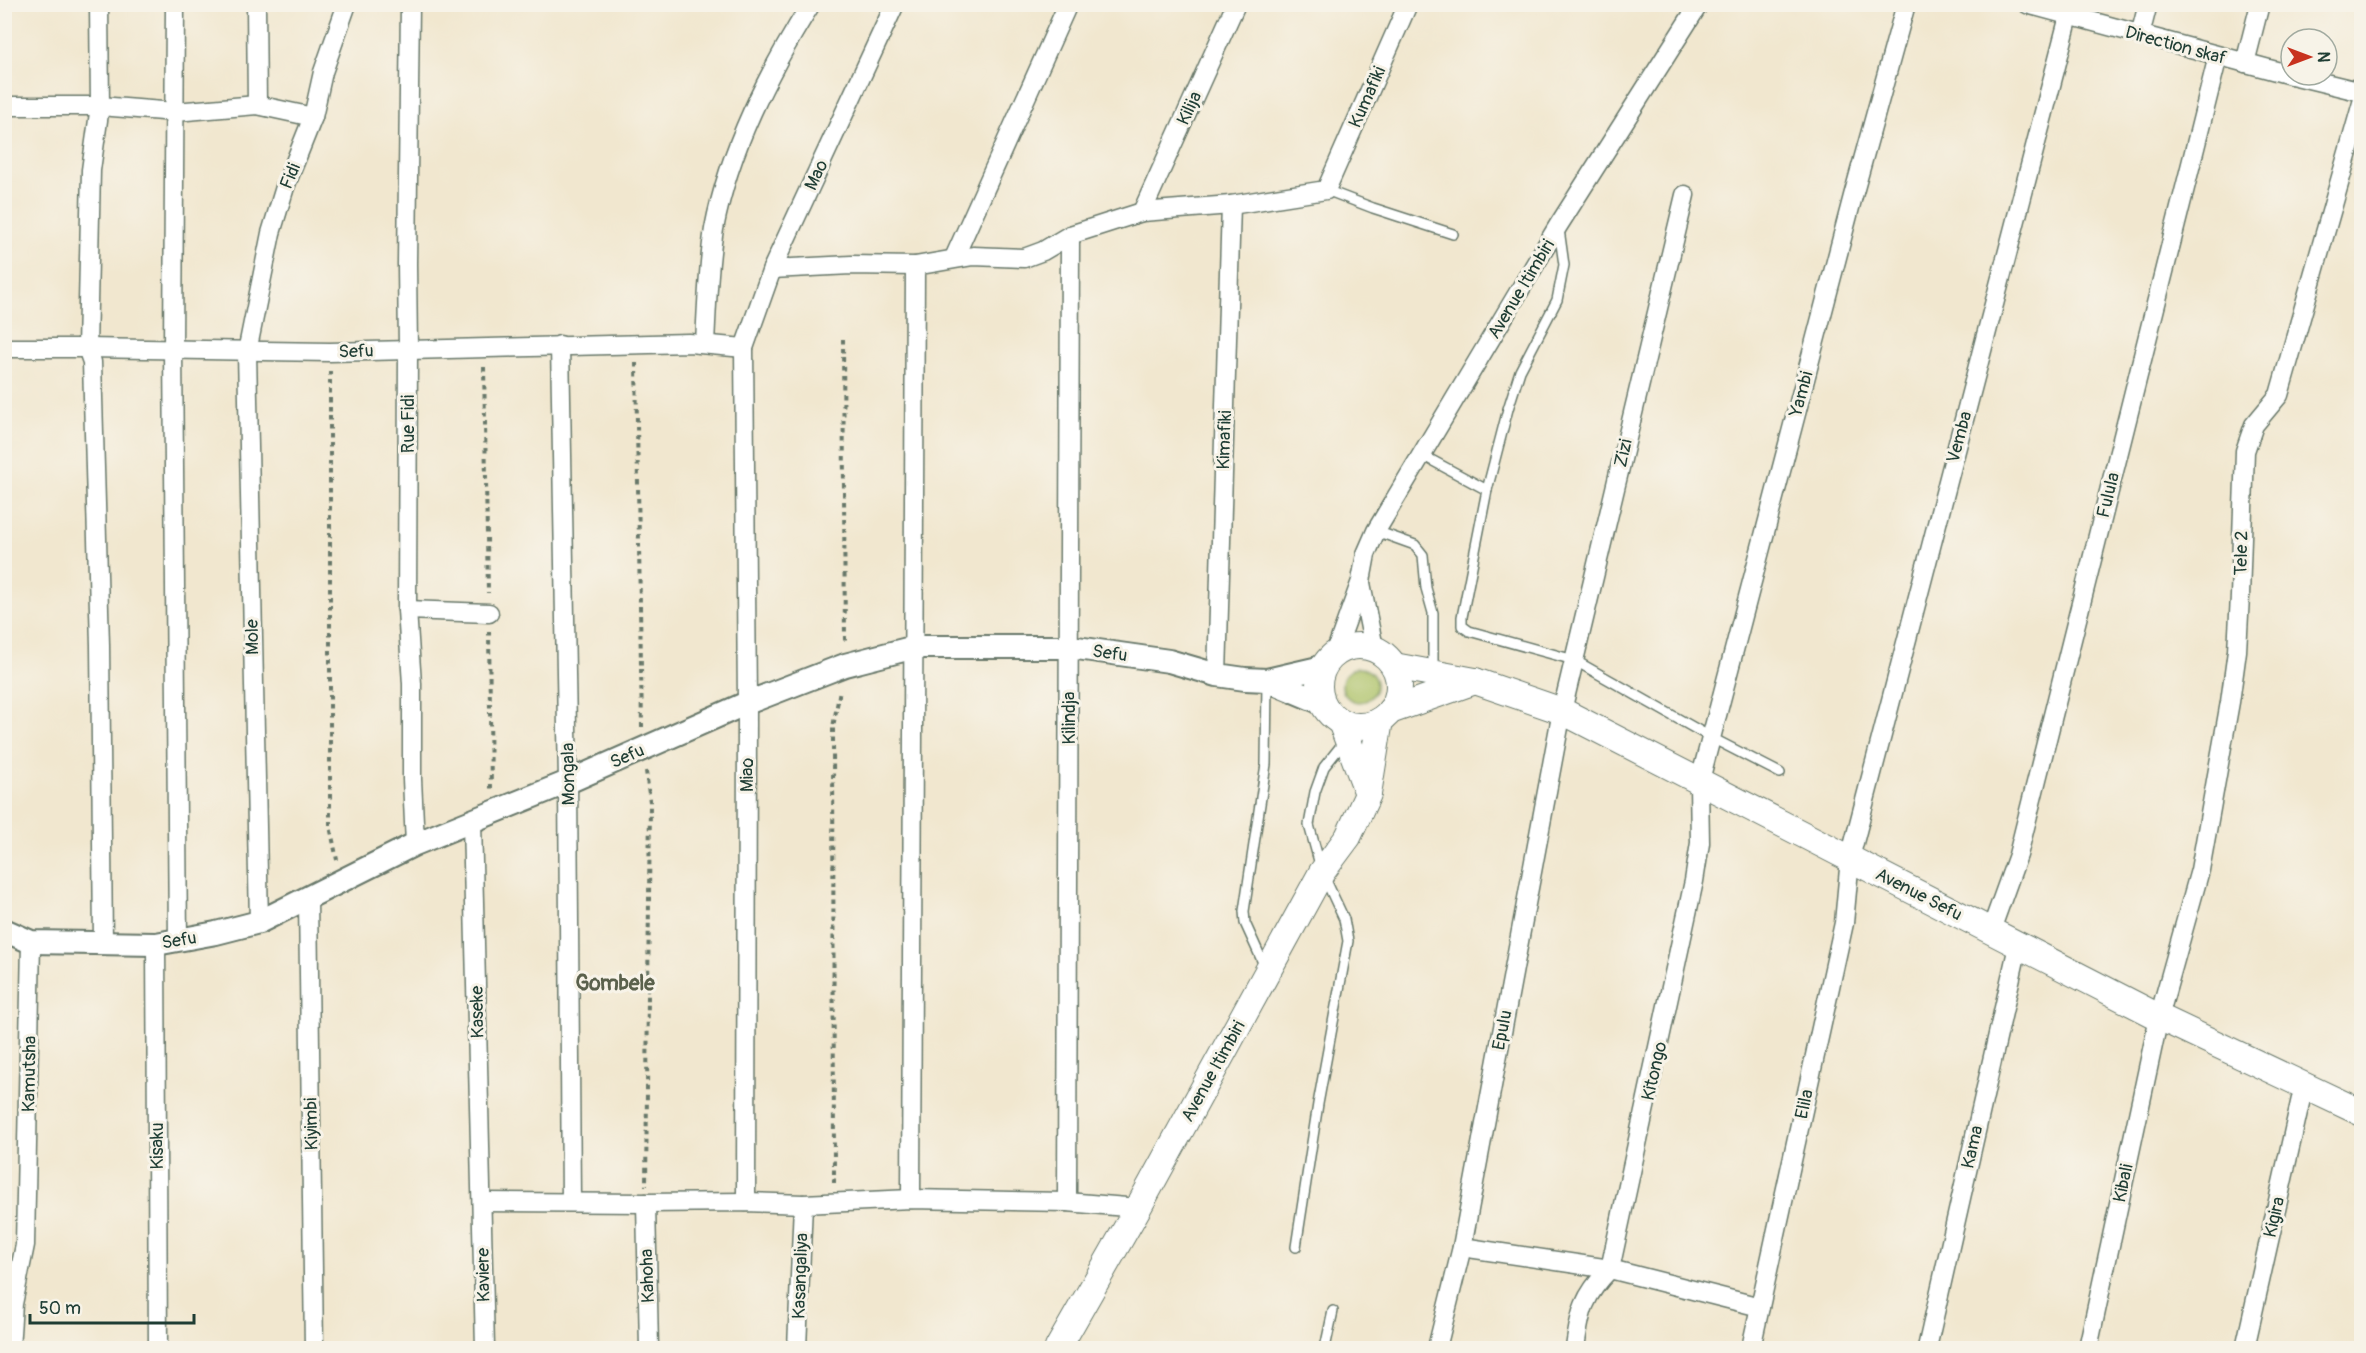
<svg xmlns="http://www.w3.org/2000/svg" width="2366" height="1353" font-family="Pangolin,sans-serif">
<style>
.green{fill:#abc165;stroke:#657f4c;stroke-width:1.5}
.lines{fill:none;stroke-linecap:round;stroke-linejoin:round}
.service-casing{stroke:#68786a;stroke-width:12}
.minor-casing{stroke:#68786a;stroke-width:21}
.tertiary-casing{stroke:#68786a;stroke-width:26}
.secondary-casing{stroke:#68786a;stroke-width:28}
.path{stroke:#68786a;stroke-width:4;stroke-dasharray:4.5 4.5;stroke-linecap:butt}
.service{stroke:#fff;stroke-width:9}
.minor{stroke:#fff;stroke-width:18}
.tertiary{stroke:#fff;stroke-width:22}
.secondary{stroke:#fff;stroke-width:26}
.labels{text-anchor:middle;stroke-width:6;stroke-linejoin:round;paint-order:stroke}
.street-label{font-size:18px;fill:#1f3d34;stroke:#f7f3e8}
.quarter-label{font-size:21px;font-weight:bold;fill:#5a614c;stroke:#f7f3e8}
</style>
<rect width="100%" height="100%" fill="#f7f3e8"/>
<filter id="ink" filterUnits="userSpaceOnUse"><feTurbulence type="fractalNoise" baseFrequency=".0167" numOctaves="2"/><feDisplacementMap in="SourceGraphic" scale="12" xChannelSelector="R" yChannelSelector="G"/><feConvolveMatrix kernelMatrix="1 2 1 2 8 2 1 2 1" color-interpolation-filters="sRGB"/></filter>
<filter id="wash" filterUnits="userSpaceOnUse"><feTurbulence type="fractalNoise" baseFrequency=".008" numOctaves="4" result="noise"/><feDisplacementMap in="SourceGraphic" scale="24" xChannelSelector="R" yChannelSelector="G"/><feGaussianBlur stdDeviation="1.35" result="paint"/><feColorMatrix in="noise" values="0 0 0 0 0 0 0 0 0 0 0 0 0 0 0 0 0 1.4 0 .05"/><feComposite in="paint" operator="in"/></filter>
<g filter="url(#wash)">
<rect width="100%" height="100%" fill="#f1e7cf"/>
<!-- green -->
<circle class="green" cx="1359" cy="685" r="17"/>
</g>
<g filter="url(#ink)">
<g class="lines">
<!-- service casing -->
<g class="service-casing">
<g id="service">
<polyline points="1326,190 1373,208 1453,234"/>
<polyline points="1559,229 1564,265 1557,300 1520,371 1508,409 1487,490 1462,617 1462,626 1469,631 1574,660 1712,738 1780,773"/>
<polyline points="1422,455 1487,490"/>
<polyline points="1376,531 1415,545 1423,555 1426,588 1433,613 1433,671"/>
<polyline points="1265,967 1245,923 1244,911 1266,764 1267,681"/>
<polyline points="1296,1247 1318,1104 1348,941 1344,919 1322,872 1309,825 1315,792 1324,767 1344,742"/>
<polyline points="1325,1348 1333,1311"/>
</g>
</g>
<!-- minor casing -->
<g class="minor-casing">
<g id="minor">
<polyline points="99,4 100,106 91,170 87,348 92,362 100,645 103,942"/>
<polyline points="175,4 173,349 178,941"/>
<polyline points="256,4 257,105"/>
<polyline points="410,4 407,264 408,349 407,610 412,684 412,779 415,844"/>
<polyline points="2027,4 2291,75"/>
<polyline points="2140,35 2148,4"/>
<polyline points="2245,63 2260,4"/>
<polyline points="2292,75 2362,92"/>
<polyline points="4,106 100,106 175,112 257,105 313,117"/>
<polyline points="1142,212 1236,4"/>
<polyline points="954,258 1068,4"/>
<polyline points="772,269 851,265 915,266 973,256 1024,258 1043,251 1070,235 1142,212 1231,205 1326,190 1408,4"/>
<path d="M705 343C707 305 708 266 714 229 729 149 768 73 811 4"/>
<polyline points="560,345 568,782 571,1202"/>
<polyline points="4,348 87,348 330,352 689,343 744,348"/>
<polyline points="1361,583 1374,648"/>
<polyline points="407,610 489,613"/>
<polyline points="1335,653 1361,581 1366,554 1376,531 1558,226 1699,4"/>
<polyline points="1217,675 1231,205"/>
<polyline points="472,822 485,1348"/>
<polyline points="308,899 314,1348"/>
<polyline points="259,922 247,352 271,233 285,187 313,117 323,72 347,4"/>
<polyline points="1991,930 2018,855 2218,56"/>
<polyline points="156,944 158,1348"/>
<polyline points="911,1199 915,266"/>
<polyline points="482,1202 646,1203 746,1202 803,1204 911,1199 1067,1202 1138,1208"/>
<polyline points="746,1202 747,703 744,348 772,269 895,4"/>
<polyline points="1067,1202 1070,235"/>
<polyline points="646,1203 649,1348"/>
<polyline points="1462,1247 1610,1269 1760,1307"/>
<polyline points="10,1348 13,1304 25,1245 31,942"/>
<polyline points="797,1348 803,1204"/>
<polyline points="1437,1348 1462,1247 1562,711 1685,195"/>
<path d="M1575 1348C1580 1312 1583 1296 1610 1269L1694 881 1700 843 1699 784 1853 196 1906 4"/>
<polyline points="1751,1348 1844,923 1850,858 2069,16"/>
<polyline points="1927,1348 2018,946"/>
<polyline points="2088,1348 2159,1017 2200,870 2230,702 2237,651 2240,596 2245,451 2254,425 2279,395 2362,103"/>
<polyline points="2245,1348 2304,1085"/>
</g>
</g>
<!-- tertiary casing -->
<g class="tertiary-casing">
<g id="tertiary">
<polyline points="1267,680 1322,703"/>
<polyline points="4,930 31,942 156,944 216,933 259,922 415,844 568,782 747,703 845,665 915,647 1070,647 1169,661 1217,675 1245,679 1267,680 1323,667"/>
</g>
</g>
<!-- secondary casing -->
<g class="secondary-casing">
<g id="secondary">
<circle cx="1359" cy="686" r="40"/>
<polyline points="1394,666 1475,681 1562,711 2159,1017 2362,1113"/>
<polyline points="1390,711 1475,681"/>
<polyline points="1341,722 1367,791"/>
<polyline points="1058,1348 1138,1208 1322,872 1348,837 1368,794 1380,720"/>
</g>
</g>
<!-- path -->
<g class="path">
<polyline points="843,339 845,644"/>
<polyline points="636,363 642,727"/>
<polyline points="484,367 488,593"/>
<polyline points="330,371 330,826 337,860"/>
<polyline points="489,631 491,791"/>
<polyline points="646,771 650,802 646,1186"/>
<polyline points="834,1183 833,727 840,690"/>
</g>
<!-- service -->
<use href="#service" class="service"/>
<!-- minor -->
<use href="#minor" class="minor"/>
<!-- tertiary -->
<use href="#tertiary" class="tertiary"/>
<!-- secondary -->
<use href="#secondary" class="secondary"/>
</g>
</g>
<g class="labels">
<!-- street labels -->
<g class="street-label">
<text transform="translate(2176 45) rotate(15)" y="6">Direction skaf</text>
<text transform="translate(1367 97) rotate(-66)" y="6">Kumafiki</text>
<text transform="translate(1189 108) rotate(-65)" y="6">Kilija</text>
<text transform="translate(816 175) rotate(-65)" y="6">Mao</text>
<text transform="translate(290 176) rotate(-67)" y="6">Fidi</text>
<text transform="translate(1521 289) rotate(-59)" y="6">Avenue Itimbiri</text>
<text transform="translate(356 351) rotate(-2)" y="6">Sefu</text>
<text transform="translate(1801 394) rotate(-75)" y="6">Yambi</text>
<text transform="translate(408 424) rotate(-90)" y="6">Rue Fidi</text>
<text transform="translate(1959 437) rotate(-75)" y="6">Vemba</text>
<text transform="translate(1224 440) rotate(-88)" y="6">Kimafiki</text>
<text transform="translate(1623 453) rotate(-77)" y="6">Zizi</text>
<text transform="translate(2108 495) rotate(-76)" y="6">Fulula</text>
<text transform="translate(2241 553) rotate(-89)" y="6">Tele 2</text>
<text transform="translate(252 637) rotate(-91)" y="6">Mole</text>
<text transform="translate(1110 653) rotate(8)" y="6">Sefu</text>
<text transform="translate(1069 718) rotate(-90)" y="6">Kilindja</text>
<text transform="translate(627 756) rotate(-24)" y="6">Sefu</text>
<text transform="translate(568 774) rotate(-91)" y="6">Mongala</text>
<text transform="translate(747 775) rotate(-90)" y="6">Miao</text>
<text transform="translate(1919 894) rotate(27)" y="6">Avenue Sefu</text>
<text transform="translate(179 940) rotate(-9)" y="6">Sefu</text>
<text transform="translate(477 1012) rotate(-91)" y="6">Kaseke</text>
<text transform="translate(1502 1030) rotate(-79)" y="6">Epulu</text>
<text transform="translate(1213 1071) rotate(-61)" y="6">Avenue Itimbiri</text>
<text transform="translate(1654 1071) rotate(-77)" y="6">Kitongo</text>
<text transform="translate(29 1074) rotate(-89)" y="6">Kamutsha</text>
<text transform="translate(1804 1104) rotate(-78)" y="6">Elila</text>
<text transform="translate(311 1124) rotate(-91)" y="6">Kiyimbi</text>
<text transform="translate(157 1146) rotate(-90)" y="6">Kisaku</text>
<text transform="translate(1972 1147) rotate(-77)" y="6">Kama</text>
<text transform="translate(2123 1183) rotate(-78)" y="6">Kibali</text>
<text transform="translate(2274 1217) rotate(-77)" y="6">Kigira</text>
<text transform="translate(483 1275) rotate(-91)" y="6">Kaviere</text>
<text transform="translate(647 1276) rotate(-92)" y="6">Kahoha</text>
<text transform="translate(800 1276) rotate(-88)" y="6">Kasangaliya</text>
</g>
<!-- quarter labels -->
<g class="quarter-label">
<text x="615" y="990">Gombele</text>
</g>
</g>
<!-- margin -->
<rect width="2366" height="1353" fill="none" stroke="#f7f3e8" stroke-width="24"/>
<!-- north arrow -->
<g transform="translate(2309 57) rotate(90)"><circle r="28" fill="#f7f3e8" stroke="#a1aaa0" stroke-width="1.5"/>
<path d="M0-4.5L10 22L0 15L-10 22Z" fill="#c8321e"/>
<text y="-9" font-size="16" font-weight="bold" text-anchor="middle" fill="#1f3d34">N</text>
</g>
<!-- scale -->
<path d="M30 1314v9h164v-9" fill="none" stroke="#1f3d34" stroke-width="3"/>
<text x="39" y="1314" font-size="18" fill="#1f3d34" stroke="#f7f3e8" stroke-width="4.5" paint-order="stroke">50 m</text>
</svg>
